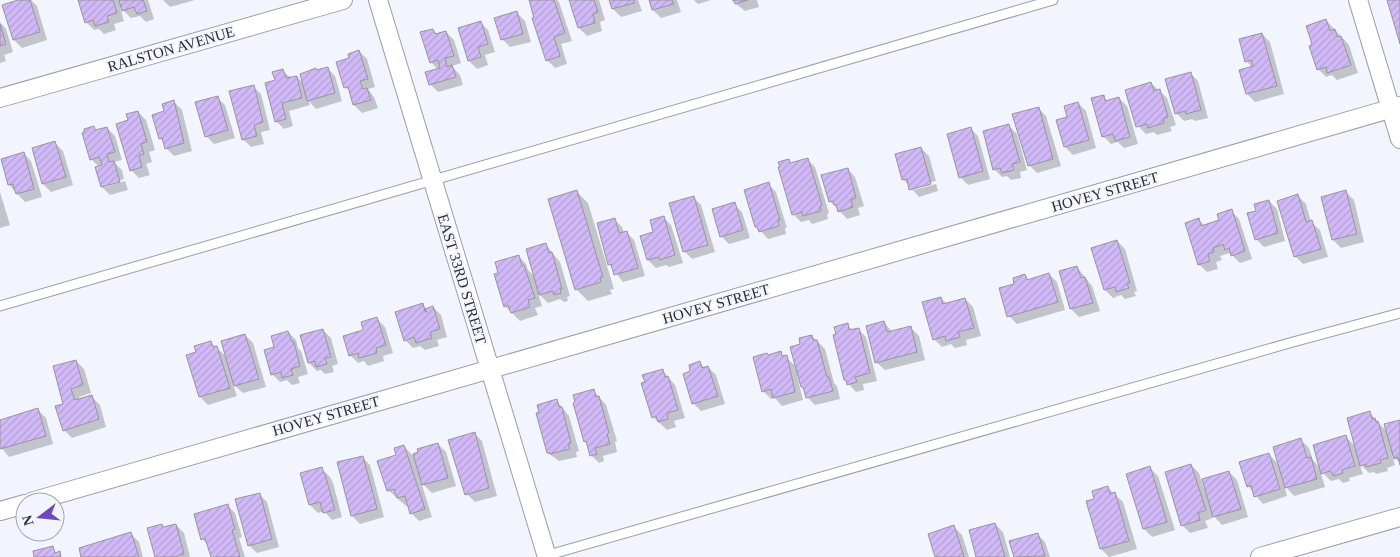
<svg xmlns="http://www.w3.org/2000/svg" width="1400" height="557" font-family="'Times New Roman',serif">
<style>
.shadow{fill:#0003}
.building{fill:url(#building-hatch);stroke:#98949e}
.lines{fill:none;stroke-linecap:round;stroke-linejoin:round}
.lane-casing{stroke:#9b9faa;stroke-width:11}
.street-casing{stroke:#9b9faa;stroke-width:20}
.lane{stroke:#fff;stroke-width:9}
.street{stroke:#fff;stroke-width:18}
.labels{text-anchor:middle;stroke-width:4.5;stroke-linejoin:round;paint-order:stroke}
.street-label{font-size:15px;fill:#2d2e33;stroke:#f2f5fe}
</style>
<defs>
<pattern id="building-hatch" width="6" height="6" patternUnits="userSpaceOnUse" patternTransform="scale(1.25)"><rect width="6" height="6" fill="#d1b9f7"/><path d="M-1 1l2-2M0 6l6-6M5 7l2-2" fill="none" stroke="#b49fd4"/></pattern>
</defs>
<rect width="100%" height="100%" fill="#f2f5fe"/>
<!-- shadow -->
<g class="shadow">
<polygon points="22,0 31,0 37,6 47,40 22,48 14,40"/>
<polygon points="79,0 148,0 154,19 146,22 140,16 131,18 120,7 124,21 114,24 116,30 104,34 99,29 94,30 86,22"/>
<polygon points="163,0 195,0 170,7"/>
<polygon points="530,0 557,0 559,2 572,41 561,44 567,64 555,68 547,60"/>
<polygon points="571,0 599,0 605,20 600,22 602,31 587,36 579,28"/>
<polygon points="611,0 638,0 642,11 621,17 613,9"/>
<polygon points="651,0 677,0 681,12 661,18 653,10"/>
<polygon points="694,0 711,0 698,4"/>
<polygon points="731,0 757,0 759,7 745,11"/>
<polygon points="517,13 525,21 531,42 510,47 502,39"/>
<polygon points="1326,20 1349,45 1358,73 1337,80 1332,75 1326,77 1318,69 1314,45"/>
<polygon points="0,22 6,29 13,52 4,55 6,61 0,63"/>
<polygon points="480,22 488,30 495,52 485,55 488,65 477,69 469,61"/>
<polygon points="433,30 438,35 446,32 454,40 461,63 452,66 460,75 463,85 438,92 430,84 438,70 431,62"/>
<polygon points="1262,34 1270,42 1284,94 1255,102 1247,94 1241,71 1253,68 1247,62 1241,40"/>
<polygon points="359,51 367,59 375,87 368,89 374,97 378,108 362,113 354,105 351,92 345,87 351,58"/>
<polygon points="327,68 335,76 342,101 316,109 309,101 310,105 289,111 293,126 284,129 276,121 276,81 283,71 291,78 297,77 304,84 315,69 317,71"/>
<polygon points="1190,73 1198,81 1208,118 1195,121 1192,119 1184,121 1176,113"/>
<polygon points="1151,83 1167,98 1176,125 1170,127 1172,131 1157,135 1154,132 1146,134 1138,126"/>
<polygon points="253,86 261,94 270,130 261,132 264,144 251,147 243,139"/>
<polygon points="1103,96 1108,101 1119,98 1127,106 1138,144 1124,148 1118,142 1111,144 1103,136"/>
<polygon points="217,97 225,105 235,138 214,144 206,136"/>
<polygon points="174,102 182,110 192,151 174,156 166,148 164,143 160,138"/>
<polygon points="1078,103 1086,111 1096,148 1073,155 1065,147 1069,118"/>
<polygon points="1038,108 1046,116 1061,166 1037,173 1029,165"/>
<polygon points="138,112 146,120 155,150 149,152 152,162 146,164 150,175 139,178 131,170 130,121"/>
<polygon points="1009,126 1017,134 1027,170 1020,172 1021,178 1011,180 1007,176 1002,177 994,169"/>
<polygon points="94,127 97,131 107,128 115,136 122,160 114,162 122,170 124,179 105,185 105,187 125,181 128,190 110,195 102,187 96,168 99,167 91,159"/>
<polygon points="970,128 978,136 990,179 968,185 960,177"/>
<polygon points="55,143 63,151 73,185 51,192 43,184 33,149"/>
<polygon points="921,148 929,156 936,181 914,187 914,190 936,184 938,191 919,197 904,180 896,155"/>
<polygon points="23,153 31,161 42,197 25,202 9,185"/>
<polygon points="807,159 815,167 829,213 827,214 828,219 812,224 809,220 801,222 793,214 788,160 792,164"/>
<polygon points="847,169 855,177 864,206 858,208 860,215 847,219 830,201"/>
<polygon points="768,184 776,192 787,228 785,228 786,234 768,239 756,226"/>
<polygon points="576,191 588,203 614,289 610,290 612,294 588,301 576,289"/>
<polygon points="0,192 10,225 0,228"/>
<polygon points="1346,192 1354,200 1364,242 1341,248 1333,240"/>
<polygon points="1298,196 1306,204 1311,222 1320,230 1328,257 1303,264 1295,256"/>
<polygon points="693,197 701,205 715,252 692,259 684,251"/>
<polygon points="1269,201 1277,209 1285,241 1264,247 1256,239 1257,212"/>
<polygon points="734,204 742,212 750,238 729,244 721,236"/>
<polygon points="1231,211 1239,219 1252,259 1240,263 1230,253 1220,256 1222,260 1216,262 1218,269 1207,272 1199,264 1199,220 1205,226 1220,221"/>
<polygon points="663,217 671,225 683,263 669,267 666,265 656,268 648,260 655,233"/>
<polygon points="614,219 622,227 624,233 626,232 634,240 645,276 623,282 609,264"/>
<polygon points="1117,241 1125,249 1137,291 1134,292 1136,296 1125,299 1121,295 1113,298 1105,290"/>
<polygon points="546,245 560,262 570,296 567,297 568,301 564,302 560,299 548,303 538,293 542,306 535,308 538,315 520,321 505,306 499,274 518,256 526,264 528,270 535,277"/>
<polygon points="1077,267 1092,286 1100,311 1079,317 1071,309 1060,272"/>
<polygon points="1049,274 1057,282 1065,310 1017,324 1009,316 1016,284 1025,275 1029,280"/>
<polygon points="941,298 947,304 965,299 973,307 981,336 966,340 967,345 955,348 951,344 942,347 934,339"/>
<polygon points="422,304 427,309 433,307 441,315 447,337 437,340 439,346 425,350 420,346 413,348 405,340"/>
<polygon points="377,319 385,327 393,353 383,356 384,361 368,366 364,361 358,363 350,355 365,331"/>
<polygon points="884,322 892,332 911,328 919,336 925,360 885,370 876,362"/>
<polygon points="847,325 853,330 858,329 866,337 877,381 863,384 864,390 856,392 845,380"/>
<polygon points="323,330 331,338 338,364 332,366 334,372 325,374 321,370 317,371 309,363 301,336"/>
<polygon points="288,332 296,340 298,348 301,351 308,374 298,377 300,383 292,385 287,380 280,382 272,374 276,348"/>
<polygon points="245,335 253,343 266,387 243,393 233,384 237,396 208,405 200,397 197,353 211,343 227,357"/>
<polygon points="812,336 825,349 834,383 837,386 840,399 815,405 807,397 799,376 797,376 803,400 782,406 775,398 771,399 763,391 769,356 780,353 797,367 802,345"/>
<polygon points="76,361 84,369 91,393 79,397 80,400 92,397 100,405 106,427 72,438 64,430 65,405"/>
<polygon points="700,363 705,368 708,367 716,375 725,404 701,411 693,403 692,372"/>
<polygon points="662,370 675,385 685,418 674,421 676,427 667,430 653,417"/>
<polygon points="593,390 606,405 617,441 615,442 617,452 603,456 604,461 599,463 591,455 588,445 585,441"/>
<polygon points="557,401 569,416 579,451 576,452 577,457 559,461 548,453"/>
<polygon points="38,410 46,418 53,444 9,457 0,446 0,421"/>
<polygon points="1370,413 1388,433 1400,421 1400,463 1392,455 1395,465 1387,468 1388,471 1376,474 1374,472 1369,473 1359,463 1363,474 1349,478 1350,481 1343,483 1339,479 1331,481 1320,470 1325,487 1294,496 1284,485 1287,496 1263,504 1248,486 1269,454 1279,465 1301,440 1309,448 1313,460 1321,469 1346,437 1356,447"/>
<polygon points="474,433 482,441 497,496 475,502 467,494"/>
<polygon points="438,444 446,452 456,486 432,493 421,482 432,517 419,521 411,513 409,505 406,506 388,490 398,456 404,446 412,455"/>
<polygon points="362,457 370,465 384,517 360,524 352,516"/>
<polygon points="1191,465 1199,473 1204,489 1229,472 1237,480 1248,517 1222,525 1212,514 1213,518 1205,521 1208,528 1190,533 1182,525"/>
<polygon points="1150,468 1158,476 1175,530 1152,537 1144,529 1128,475"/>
<polygon points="322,469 330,477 333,483 342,517 332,520 324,511 318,513 310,505 302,474"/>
<polygon points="1108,488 1123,502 1137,549 1109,557 1101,549 1096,500"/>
<polygon points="259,494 267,502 279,547 257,553 249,545"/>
<polygon points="227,505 235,513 242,537 239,538 245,557 212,557 208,545 202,539"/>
<polygon points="995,524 1003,532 1010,557 978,557"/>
<polygon points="176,525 184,533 190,557 156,557"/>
<polygon points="954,527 962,535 969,557 937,557"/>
<polygon points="131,534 139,542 143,557 83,557"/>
<polygon points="1037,534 1045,542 1050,557 1015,557 1011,542"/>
</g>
<!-- building -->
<g class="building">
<polygon points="18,0 30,0 40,32 13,40 2,5"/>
<polygon points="78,0 113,0 117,13 107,16 109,22 95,26 93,20 85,23"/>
<polygon points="119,0 143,0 147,11 137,14 134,7 122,11"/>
<polygon points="529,0 554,0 565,33 554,37 560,56 546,61 532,18 534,18"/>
<polygon points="569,0 594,0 598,12 593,14 595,23 578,28"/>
<polygon points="609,0 634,0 634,3 612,9"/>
<polygon points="649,0 672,0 674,4 652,10"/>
<polygon points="734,0 748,0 735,4"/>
<polygon points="1387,0 1400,0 1400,44"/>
<polygon points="517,11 523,34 501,40 494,18"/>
<polygon points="1326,19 1330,31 1335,29 1337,37 1341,36 1351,65 1327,73 1326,67 1317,70 1309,46 1312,44 1306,26"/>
<polygon points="481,21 488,44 478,47 481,57 468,61 458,28"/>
<polygon points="0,24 6,44 0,46"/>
<polygon points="433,29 435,34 446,31 454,56 445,58 447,67 452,65 456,77 429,85 425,72 440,68 438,60 430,63 420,32"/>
<polygon points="1262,33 1277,86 1246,94 1239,70 1253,66 1251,60 1245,62 1239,39"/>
<polygon points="359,50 368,79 360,81 363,89 367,88 371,100 353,105 348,87 344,88 336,62 349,58 348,54"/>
<polygon points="328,67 335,93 307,101 300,74 316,68 316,70"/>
<polygon points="283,69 286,78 297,76 302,98 282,103 286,119 275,122 265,83 275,80 272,72"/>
<polygon points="1191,72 1201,110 1186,114 1185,111 1175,114 1165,79"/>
<polygon points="1151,82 1154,91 1160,89 1168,117 1163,119 1164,123 1148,128 1147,124 1136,127 1125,90"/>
<polygon points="254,85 263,122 254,125 257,136 242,140 229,91"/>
<polygon points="1104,95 1105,101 1119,97 1130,137 1115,141 1113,134 1102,137 1091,98"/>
<polygon points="218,96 228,130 205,137 195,102"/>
<polygon points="174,100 184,143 165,149 162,138 159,139 152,115 164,111 162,104"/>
<polygon points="1078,102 1089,140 1064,147 1056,120 1067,117 1064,106"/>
<polygon points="1039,107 1053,159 1028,166 1012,114"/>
<polygon points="138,111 147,142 141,144 144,154 139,156 142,167 130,171 116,124 128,120 126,114"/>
<polygon points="1009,124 1020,162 1012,164 1014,170 1002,173 1000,168 993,170 983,131"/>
<polygon points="94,126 95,130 107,127 115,152 107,154 109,162 114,161 120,182 101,187 95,167 102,165 99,157 90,160 82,133 84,132 84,129"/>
<polygon points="971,127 983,171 959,178 947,134"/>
<polygon points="55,141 66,177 42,184 32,148"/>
<polygon points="921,147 931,184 909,190 907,179 902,180 895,154"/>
<polygon points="24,152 34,189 16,194 13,184 8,185 1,159"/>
<polygon points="808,158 822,205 820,206 821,211 803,216 802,212 792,215 778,167 780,167 778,162 789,159 790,163"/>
<polygon points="848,168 856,198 851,200 853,207 838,212 836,204 834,205 833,201 829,202 821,175"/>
<polygon points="769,182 780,220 778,220 779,226 759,232 757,227 755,227 744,190"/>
<polygon points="577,190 603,277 600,278 601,282 575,290 548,199"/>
<polygon points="1346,190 1357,234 1332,240 1321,197"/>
<polygon points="1298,194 1306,222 1312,220 1321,249 1294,257 1277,201"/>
<polygon points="694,196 708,245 683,252 669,203"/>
<polygon points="1269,200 1278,233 1255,240 1247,213 1256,211 1254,204"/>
<polygon points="735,202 743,230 720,237 712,209"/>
<polygon points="1232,209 1245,251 1231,256 1229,248 1225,250 1223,244 1213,248 1214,252 1208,254 1210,261 1198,265 1185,223 1199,218 1201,226 1219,220 1217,214"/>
<polygon points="664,216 675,255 660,260 659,257 647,260 640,236 653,232 650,220"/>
<polygon points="615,218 619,233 627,231 638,268 614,275 611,264 608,265 597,223"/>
<polygon points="1117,240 1130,283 1127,284 1129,288 1116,292 1115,287 1104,290 1091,248"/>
<polygon points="546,243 549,253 552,252 562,289 560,289 561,293 554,295 553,291 539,295 526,249"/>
<polygon points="519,255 522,266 524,265 535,298 528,300 530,307 511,313 508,305 504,307 494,274 498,273 495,262"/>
<polygon points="1077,266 1081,278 1085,277 1093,303 1070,309 1059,271"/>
<polygon points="1049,273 1058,302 1007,317 999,288 1014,284 1013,278 1025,274 1027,280"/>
<polygon points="941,297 943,304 965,298 974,328 958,332 960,337 946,341 945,336 933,340 922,302"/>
<polygon points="423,303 425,312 427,312 425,309 433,306 440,329 430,332 432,338 416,343 414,337 404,341 395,312"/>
<polygon points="377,317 386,345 376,348 377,353 359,358 358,353 349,356 343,336 363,330 361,322"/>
<polygon points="884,321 887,332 911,326 917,352 875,363 866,326"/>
<polygon points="848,323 849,330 859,328 870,373 855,377 857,382 847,385 846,380 844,380 833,335 836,334 834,327"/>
<polygon points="323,329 331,357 325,358 327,364 316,367 315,361 308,363 300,335"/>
<polygon points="288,331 292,342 294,342 300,366 291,369 293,375 282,378 281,372 271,375 264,350 274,347 271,336"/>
<polygon points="245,334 259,379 234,386 221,341"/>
<polygon points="812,335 813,340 817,340 827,377 829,377 833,391 806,398 803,387 801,387 790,347 800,344 799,338"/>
<polygon points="211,341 213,347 217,346 230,388 199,397 186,355 196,352 194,346"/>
<polygon points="781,351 782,356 787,355 795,392 773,398 771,389 762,392 753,357 767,353 768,355"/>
<polygon points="76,360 83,385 71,389 75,400 92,395 99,419 63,431 55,406 63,404 53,366"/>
<polygon points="700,361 702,368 708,366 718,396 692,404 683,374 690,371 689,365"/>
<polygon points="663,369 665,377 668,376 678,410 667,413 668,419 658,422 656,416 652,418 641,383 645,382 642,375"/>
<polygon points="594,389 596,397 599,396 609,433 607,434 610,444 595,448 597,454 590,456 586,441 584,442 573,403 575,402 573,395"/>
<polygon points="557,399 559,407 562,407 571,443 568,444 570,449 550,454 550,453 547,453 536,413 539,412 537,405"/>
<polygon points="38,408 46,436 0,449 0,420"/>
<polygon points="1370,411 1372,419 1375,418 1376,422 1378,421 1388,458 1380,460 1381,463 1366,467 1366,464 1360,466 1347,418"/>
<polygon points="1400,420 1400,465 1398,457 1394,459 1384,424"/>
<polygon points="475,432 489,488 465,495 448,440"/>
<polygon points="1346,435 1355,466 1342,470 1343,473 1334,476 1330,471 1321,474 1313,445"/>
<polygon points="1301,438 1307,458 1311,457 1317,479 1285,488 1273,447"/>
<polygon points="438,443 448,478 422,485 413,454 418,452 417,449"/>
<polygon points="404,445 425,509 410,514 405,496 397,498 394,489 387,491 377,461 396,455 394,448"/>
<polygon points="1269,453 1280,489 1254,497 1251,485 1247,487 1239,462"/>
<polygon points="363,456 377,509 351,516 337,462"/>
<polygon points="1191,464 1206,510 1198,513 1200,520 1181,526 1165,472"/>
<polygon points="1150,466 1167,522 1143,529 1126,474"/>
<polygon points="322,467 324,474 325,474 335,510 323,513 320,502 309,505 300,473"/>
<polygon points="1229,471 1241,509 1213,517 1202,479"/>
<polygon points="1108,486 1110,494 1115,492 1129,541 1100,549 1086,501 1094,499 1092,491"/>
<polygon points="260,493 272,539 248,546 235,499"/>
<polygon points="228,504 235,529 232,530 240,557 211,557 205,538 201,540 194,514"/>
<polygon points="995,523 1005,557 976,557 969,530"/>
<polygon points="162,524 163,527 176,524 184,554 174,557 155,557 147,528"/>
<polygon points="954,525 964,557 935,557 928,534"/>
<polygon points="131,532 139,557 81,557 79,548"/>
<polygon points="1038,533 1045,556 1014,557 1009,541"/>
<polygon points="53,546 55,553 60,551 61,557 34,557 33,551"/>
</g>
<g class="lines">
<!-- lane casing -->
<g class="lane-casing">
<g id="lane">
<polyline points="0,306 1053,0"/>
<polyline points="545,556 1293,342 1400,313"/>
</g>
</g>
<!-- street casing -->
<g class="street-casing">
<g id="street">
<polyline points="378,0 547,557"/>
<polyline points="1358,0 1400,139"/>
<polyline points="0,98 343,0"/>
<polyline points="31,502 1400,106"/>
<polyline points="0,511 25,504"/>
<polyline points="1260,557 1400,517"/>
</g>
</g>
<!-- lane -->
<use href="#lane" class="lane"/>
<!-- street -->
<use href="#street" class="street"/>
</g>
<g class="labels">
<!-- street labels -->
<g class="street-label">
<text transform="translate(171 49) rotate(-16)" y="5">RALSTON AVENUE</text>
<text transform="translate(1105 192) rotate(-16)" y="5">HOVEY STREET</text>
<text transform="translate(462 279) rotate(73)" y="5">EAST 33RD STREET</text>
<text transform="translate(716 304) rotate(-16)" y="5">HOVEY STREET</text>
<text transform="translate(326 416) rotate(-16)" y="5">HOVEY STREET</text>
</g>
</g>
<!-- north arrow -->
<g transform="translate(40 517) rotate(254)"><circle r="24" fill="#f2f5fe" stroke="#a3a5ad"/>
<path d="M0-4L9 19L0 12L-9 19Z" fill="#6f47bf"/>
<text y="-8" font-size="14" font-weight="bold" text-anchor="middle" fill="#2d2e33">N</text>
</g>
</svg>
